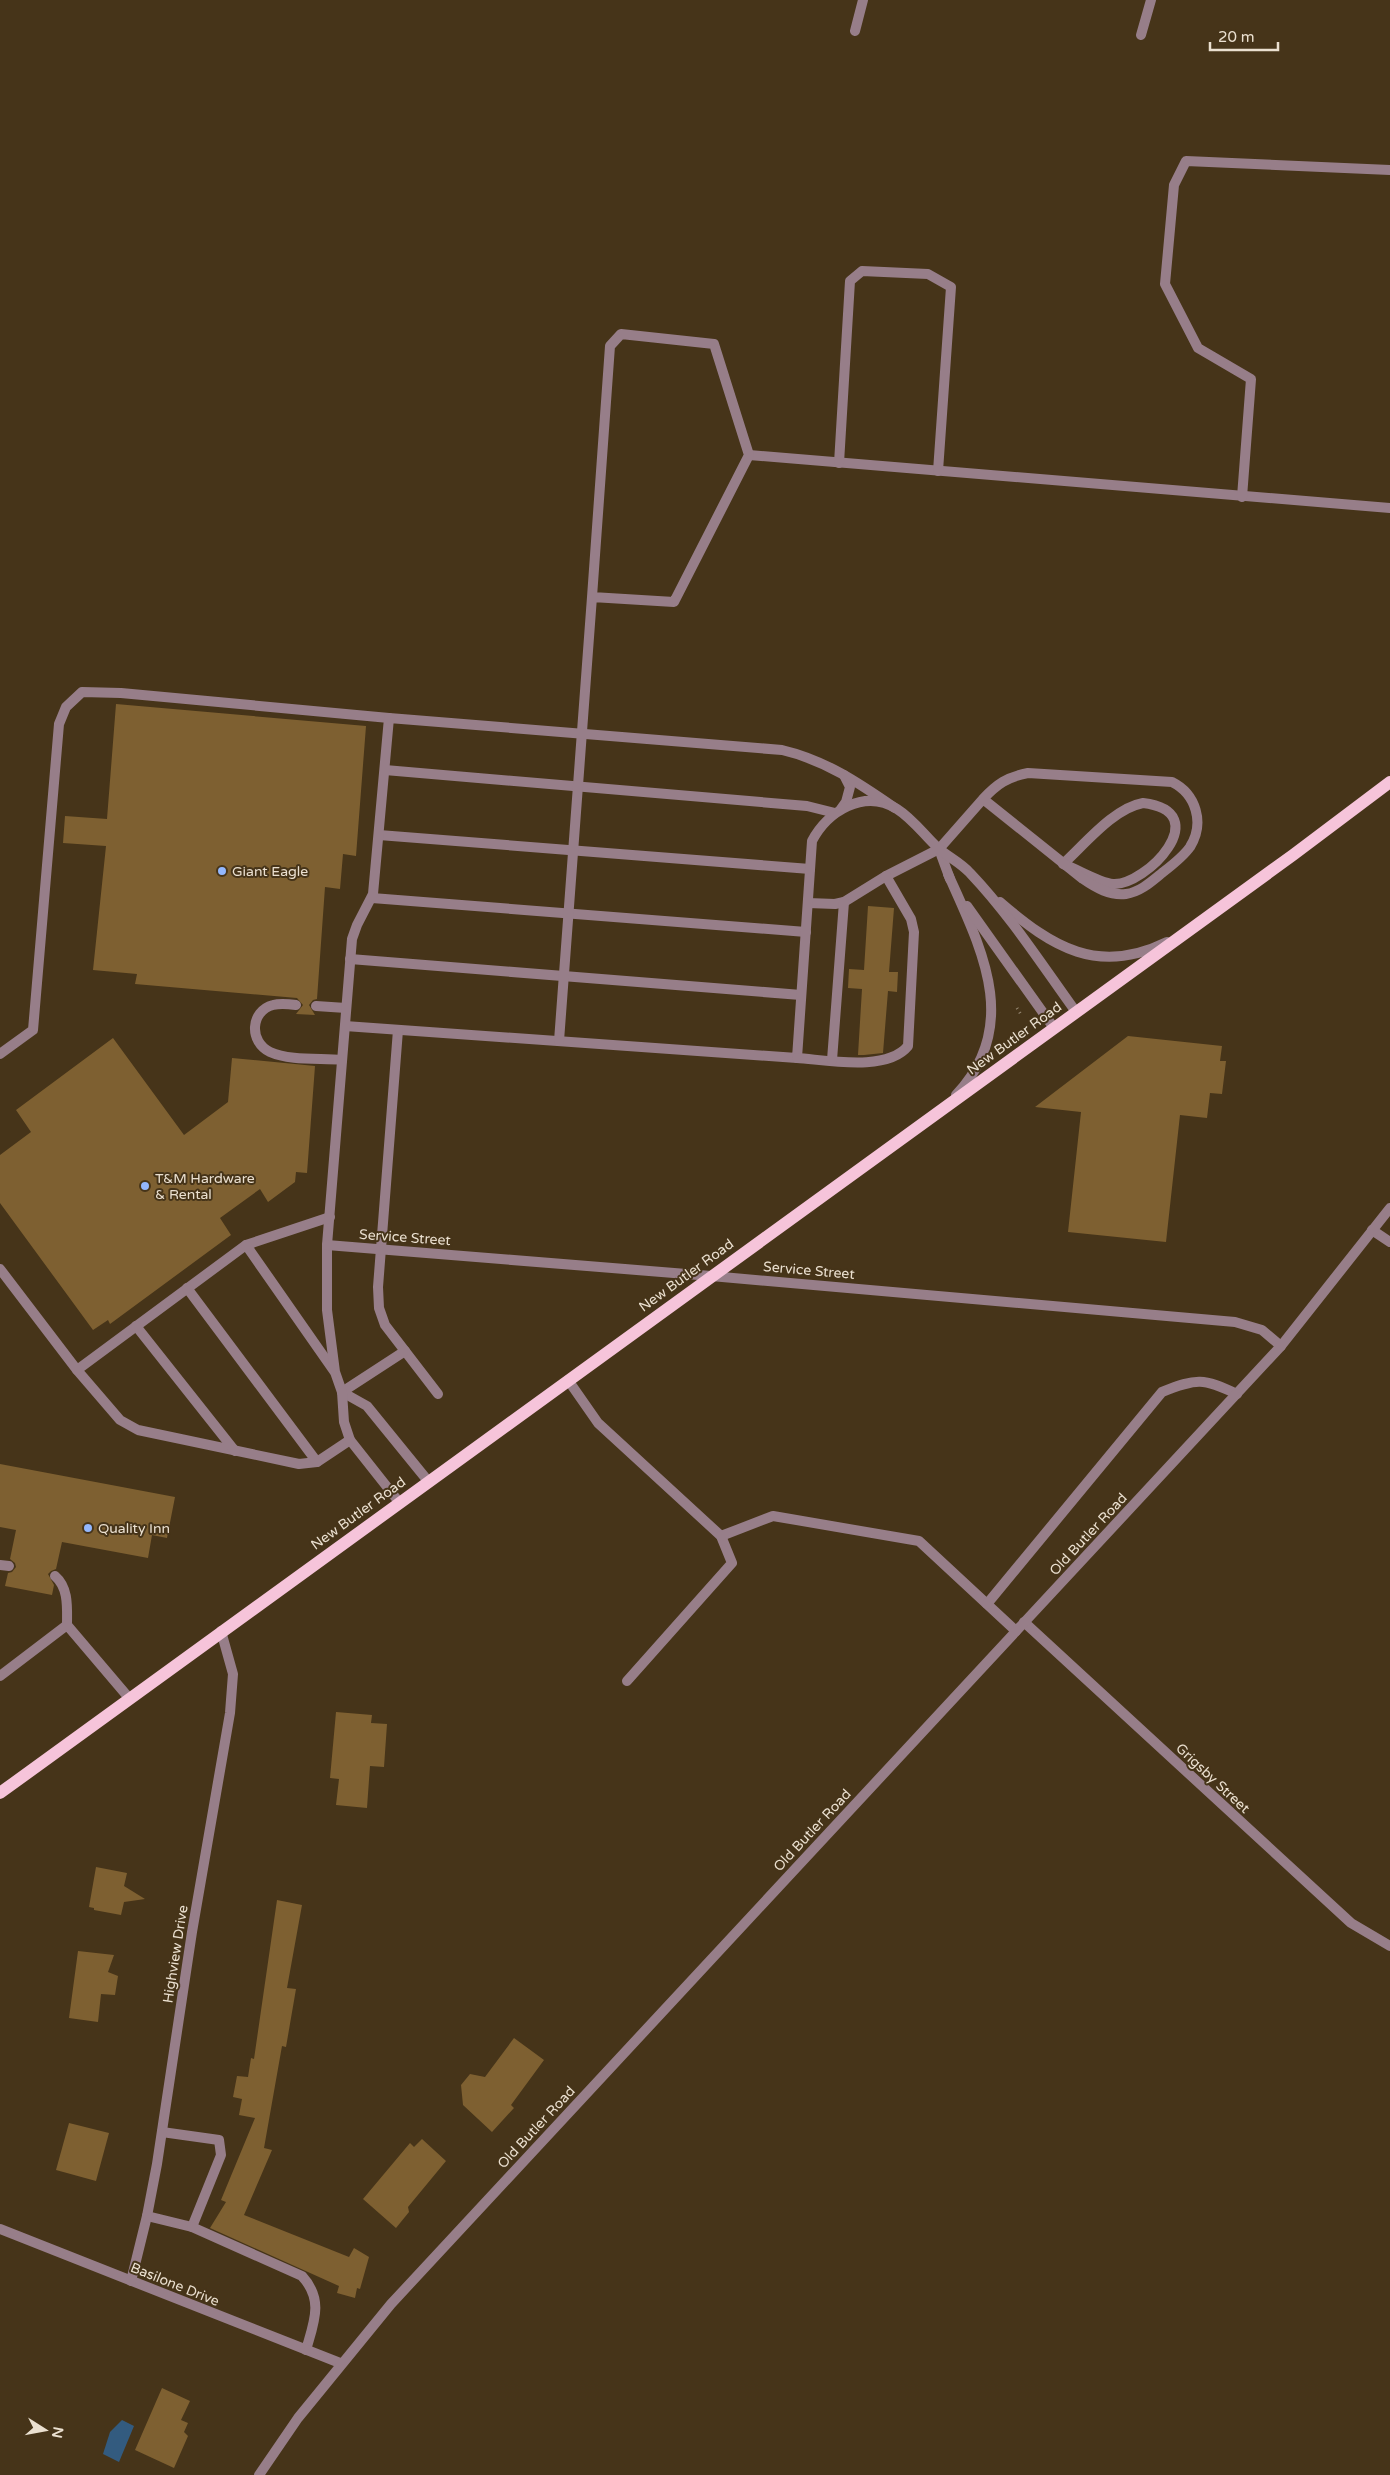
<svg xmlns="http://www.w3.org/2000/svg" width="1390" height="2475" font-family="'Varela Round',sans-serif">
<style>
.water{fill:#335b7f}
.building{fill:#7e6031}
.lines{fill:none;stroke-linecap:round;stroke-linejoin:round}
.path{stroke:#998b75;stroke-width:3;stroke-dasharray:1 4;stroke-linecap:butt}
.service{stroke:#977e89;stroke-width:10}
.minor{stroke:#977e89;stroke-width:10}
.tertiary{stroke:#977e89;stroke-width:10}
.primary{stroke:#f6c4da;stroke-width:12}
.poi-dot{fill:#93b7fd;stroke:#463419;stroke-width:2}
.labels{text-anchor:middle;stroke-width:4;stroke-linejoin:round;paint-order:stroke}
.poi-label{font-size:14px;fill:#ebe0d0;stroke:#463419;text-anchor:start}
.street-label{font-size:14px;fill:#ebe0d0;stroke:#463419}
</style>
<rect width="100%" height="100%" fill="#463419"/>
<!-- water -->
<polygon class="water" points="122,2420 134,2426 119,2462 103,2454 110,2432"/>
<!-- building -->
<g class="building">
<polygon points="116,704 366,726 356,856 343,854 340,889 325,887 317,999 313,1000 309,1005 315,1015 296,1014 303,1005 297,998 135,984 137,974 93,970 106,846 63,843 65,816 107,819"/>
<polygon points="868,906 894,908 889,972 898,972 897,992 888,991 883,1053 864,1055 858,1055 862,989 848,988 849,969 864,970"/>
<polygon points="1128,1036 1222,1046 1220,1061 1226,1061 1222,1094 1210,1093 1207,1118 1180,1115 1166,1242 1068,1232 1081,1112 1035,1107"/>
<polygon points="113,1038 184,1135 228,1102 232,1058 315,1066 307,1173 296,1172 295,1182 268,1202 260,1189 220,1218 231,1235 110,1324 108,1320 93,1330 0,1203 0,1155 31,1132 16,1110"/>
<polygon points="0,1464 175,1497 167,1538 152,1535 148,1558 62,1542 56,1569 51,1571 48,1574 54,1585 52,1595 5,1586 8,1573 12,1572 16,1567 15,1563 10,1559 16,1530 0,1527"/>
<polygon points="336,1712 372,1715 371,1723 387,1724 384,1767 370,1766 367,1808 336,1805 339,1779 330,1778"/>
<polygon points="96,1867 127,1873 124,1886 145,1899 124,1902 121,1915 94,1910 94,1908 89,1907"/>
<polygon points="277,1900 302,1905 287,1988 296,1989 286,2047 282,2046 264,2148 272,2150 244,2215 349,2257 354,2248 369,2257 360,2289 357,2288 355,2298 337,2293 339,2286 210,2228 226,2202 221,2200 255,2118 239,2115 242,2099 233,2097 237,2076 248,2077 251,2058 254,2059"/>
<polygon points="78,1951 114,1955 108,1972 118,1976 115,1995 101,1994 98,2022 69,2018"/>
<polygon points="514,2038 544,2060 511,2105 514,2108 492,2132 463,2105 461,2085 470,2074 485,2077"/>
<polygon points="69,2123 109,2133 96,2181 56,2170"/>
<polygon points="422,2139 446,2161 408,2207 409,2212 396,2228 363,2199 410,2143 414,2147"/>
<polygon points="162,2388 190,2401 181,2420 188,2423 184,2432 188,2436 174,2468 135,2450"/>
</g>
<g class="lines">
<!-- path -->
<polyline class="path" points="1017,1008 1022,1016"/>
<!-- service -->
<g class="service">
<polyline points="749,455 1390,508"/>
<polyline points="839,463 850,281 862,271 928,274 951,287 938,471"/>
<polyline points="1242,497 1251,379 1198,348 1165,284 1174,185 1186,161 1390,170"/>
<polyline points="385,770 807,806 835,813"/>
<path d="M1143 803C1217 812 1146 886 1113 884 1100 883 1077 869 1063 864 1085 844 1114 808 1143 803Z"/>
<polyline points="841,809 846,802 850,787 844,775"/>
<polyline points="379,835 810,869"/>
<polyline points="939,849 950,879"/>
<path d="M948 874C981 948 1022 1025 956 1095"/>
<polyline points="372,898 806,932"/>
<path d="M1000 902C1052 947 1098 976 1167 942"/>
<path d="M808 903 835 904 844 902 886 876 939 849 983 799 1083 879C1096 888 1110 896 1126 894 1140 892 1151 882 1162 873 1171 866 1183 857 1190 847 1205 823 1196 794 1172 782L1028 773C1007 777 997 784 983 799"/>
<polyline points="967,906 1054,1028"/>
<polyline points="350,959 801,995"/>
<path d="M296 1005C289 1004 280 1003 273 1005 250 1011 249 1042 270 1052 290 1061 320 1058 342 1060"/>
<polyline points="316,1006 346,1008"/>
<path d="M345 1026 797 1058 812 841C827 812 864 788 897 809 913 819 924 835 938 848 948 857 960 862 970 873 1010 915 1042 965 1076 1012"/>
<polyline points="398,1030 378,1287 379,1308 385,1325 438,1394"/>
<polyline points="559,1041 592,597 674,602 749,455 714,344 621,334 610,346 592,597"/>
<polyline points="0,1054 33,1030 59,724 66,707 82,692 121,693 389,718"/>
<path d="M797 1058C827 1060 887 1072 908 1046L914 932 911 919 886 876"/>
<polyline points="832,1060 844,902"/>
<polyline points="330,1217 246,1245 77,1370 120,1420 138,1430 299,1464 317,1462 350,1440"/>
<polyline points="246,1245 334,1371"/>
<polyline points="0,1269 77,1370"/>
<polyline points="187,1288 317,1462"/>
<polyline points="136,1326 235,1451"/>
<polyline points="568,1380 598,1423 721,1536 732,1563 627,1681"/>
<polyline points="342,1392 367,1406 428,1481"/>
<polyline points="342,1392 405,1351"/>
<path d="M399 1502 350 1440 344 1422 342 1392 335 1372 327 1310V1245L352 939 357 925 373 894 389 718 782 750C825 760 859 783 895 808"/>
<polyline points="721,1536 773,1516 919,1541 1016,1631"/>
<polyline points="0,1565 9,1566"/>
<path d="M55 1576C69 1588 67 1608 67 1625"/>
<path d="M987 1604 1162 1392C1197 1378 1203 1378 1237 1394"/>
<polyline points="0,1676 67,1625 129,1698"/>
<polyline points="147,2216 192,2227 221,2155 219,2140 162,2132"/>
<path d="M192 2227 302 2276C324 2300 314 2322 306 2350"/>
</g>
<!-- minor -->
<g class="minor">
<polyline points="855,31 863,0"/>
<polyline points="1141,35 1151,0"/>
<polyline points="1372,1230 1390,1242"/>
<polyline points="327,1245 711,1276 1235,1322 1262,1330 1281,1346"/>
<polyline points="1024,1622 1351,1923 1390,1946"/>
<polyline points="0,2229 340,2363"/>
<polyline points="131,2281 147,2216 157,2164 192,1932 230,1713 233,1674 221,1631"/>
</g>
<!-- tertiary -->
<polyline class="tertiary" points="259,2475 298,2418 391,2304 1281,1346 1390,1208"/>
<!-- primary -->
<polyline class="primary" points="0,1793 1293,855 1390,782"/>
</g>
<!-- markers -->
<g class="poi-dot">
<circle cx="222" cy="871" r="5"/>
<circle cx="145" cy="1186" r="5"/>
<circle cx="88" cy="1528" r="5"/>
</g>
<g class="labels">
<!-- poi labels -->
<g class="poi-label">
<text x="232" y="876">Giant Eagle</text>
<text x="155" y="1183">T&amp;M Hardware<tspan x="155" dy="16">&amp; Rental</tspan></text>
<text x="98" y="1533">Quality Inn</text>
</g>
<!-- street labels -->
<g class="street-label">
<text transform="translate(1014 1038) rotate(-36)" y="5">New Butler Road</text>
<text transform="translate(405 1237) rotate(4)" y="5">Service Street</text>
<text transform="translate(809 1270) rotate(5)" y="5">Service Street</text>
<text transform="translate(686 1275) rotate(-36)" y="5">New Butler Road</text>
<text transform="translate(358 1513) rotate(-36)" y="5">New Butler Road</text>
<text transform="translate(1088 1534) rotate(-47)" y="5">Old Butler Road</text>
<text transform="translate(1213 1778) rotate(43)" y="5">Grigsby Street</text>
<text transform="translate(812 1830) rotate(-47)" y="5">Old Butler Road</text>
<text transform="translate(175 1954) rotate(-81)" y="5">Highview Drive</text>
<text transform="translate(536 2127) rotate(-47)" y="5">Old Butler Road</text>
<text transform="translate(175 2284) rotate(22)" y="5">Basilone Drive</text>
</g>
</g>
<!-- north arrow -->
<g transform="translate(45 2430) rotate(101)" stroke="#463419" stroke-width="4" paint-order="stroke">
<path d="M0-4L9 19L0 12L-9 19Z" fill="#ebe0d0"/>
<text y="-8" font-size="14" font-weight="bold" text-anchor="middle" fill="#ebe0d0">N</text>
</g>
<!-- scale -->
<path d="M1210 42v8h68v-8" fill="none" stroke="#ebe0d0" stroke-width="2.5"/>
<text x="1218" y="42" font-size="15" fill="#ebe0d0" stroke="#463419" stroke-width="4" paint-order="stroke">20 m</text>
</svg>
